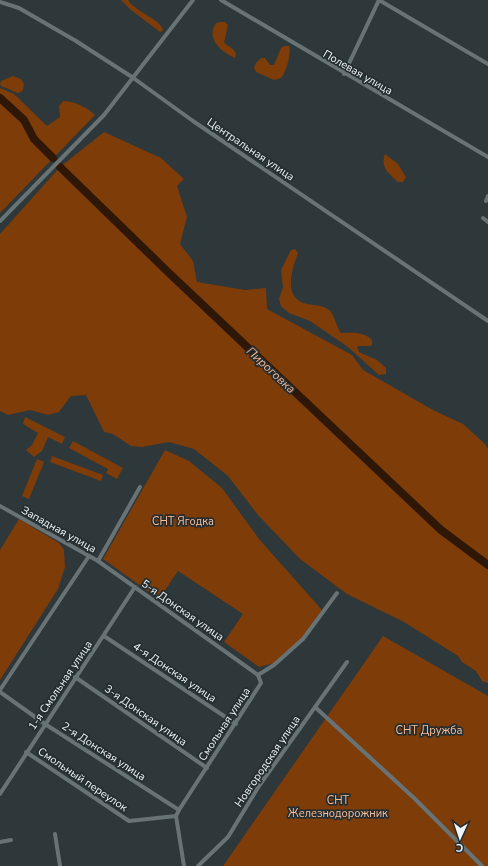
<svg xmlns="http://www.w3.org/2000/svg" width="488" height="866" font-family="'Nunito Sans',sans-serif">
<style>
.green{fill:#7d3c08}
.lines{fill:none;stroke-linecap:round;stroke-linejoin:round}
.river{stroke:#2f1708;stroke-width:8}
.minor{stroke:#687376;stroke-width:4}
.labels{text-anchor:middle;stroke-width:3.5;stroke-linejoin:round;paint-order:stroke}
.street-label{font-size:11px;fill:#eff5f7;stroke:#242d30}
.park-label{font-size:11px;fill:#fcbe99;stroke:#242d30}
.water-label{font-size:12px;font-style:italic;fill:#f4b692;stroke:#242d30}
</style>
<rect width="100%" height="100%" fill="#2e373a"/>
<!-- green -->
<g class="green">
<path d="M121 0H128C135 12 163 20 163 31L160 32 131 10Z"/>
<path d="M220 22H225L228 25 224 43 233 49 236 53 235 58C222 52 205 39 216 23Z"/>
<path d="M284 46H289C292 52 286 73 281 78L274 80 256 72 254 68 256 63 261 58H265L270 65H274L281 48Z"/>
<path d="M13 76 21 79 24 84 23 90 19 93C13 92 9 88 2 87L0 84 1 81Z"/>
<path d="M0 88 14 94 47 126 60 117 59 106 63 101C75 101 88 108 95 115L0 213Z"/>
<polygon points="104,132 161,158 184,179 177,186 187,217 180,244 193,261 197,282 245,290 266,288 267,309 352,355 363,370 433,410 463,424 484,443 488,449 488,683 482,681 476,671 462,662 458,656 404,622 347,594 300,559 258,515 228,476 194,449 169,442 142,447 131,446 113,434 104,432 86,395 71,396 59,412 48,415 30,410 8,415 0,411 0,234 60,167"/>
<path d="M385 154 398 164 406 177 403 182H398C389 174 380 167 385 154Z"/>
<path d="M295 249 298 253C292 269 282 299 307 304 314 305 322 305 328 309 335 314 336 327 341 333 352 333 363 331 372 340V345L370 346H358L357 347 359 352 377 360 386 368V374L379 375 348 347 310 321 289 313 281 306 279 299 283 287 281 270 291 250Z"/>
<polygon points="25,417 65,437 62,444 48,437 42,451 34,457 26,450 32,445 38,433 23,424"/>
<polygon points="73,441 123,468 117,479 106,473 108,469 69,448"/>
<polygon points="165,450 189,461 222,488 259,539 322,610 300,640 274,663 259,667 224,642 243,614 178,571 159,599 103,559"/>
<polygon points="52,456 103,475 101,481 50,462"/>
<polygon points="37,459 44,462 29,499 22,496"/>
<polygon points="19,519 59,543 64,550 65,567 58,589 0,680 0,550"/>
<polygon points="383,636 488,696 488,866 223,866"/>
</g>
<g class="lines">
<!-- river -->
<g class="river">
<polyline points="0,98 24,120 34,139 53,158"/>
<polyline points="60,167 169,273 441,530 488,565"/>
</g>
<!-- minor -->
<g class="minor">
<polyline points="221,0 488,157"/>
<polyline points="379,0 488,64"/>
<polyline points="0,2 19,8 76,41 132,77 193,121 488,321"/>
<polyline points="344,74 379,0"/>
<polyline points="486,201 488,196"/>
<polyline points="483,218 488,222"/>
<polyline points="0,221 104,115 193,0"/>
<polyline points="0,506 98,561 140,487"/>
<polyline points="98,561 258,675"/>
<polyline points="104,636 236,724"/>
<polyline points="75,677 207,768"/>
<polyline points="0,690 89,556"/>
<polyline points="0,692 45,724 179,810"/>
<polyline points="315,707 414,798 482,866"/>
<polyline points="26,752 129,821 176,816"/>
<polyline points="0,794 135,587"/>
<polyline points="55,834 60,866"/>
<polyline points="0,842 11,840"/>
<polyline points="184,866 176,816 179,810 261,683 258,675 274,665 303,639 337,593"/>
<polyline points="198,866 228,837 259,786 347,662"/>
</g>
</g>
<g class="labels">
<!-- street labels -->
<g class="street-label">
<text transform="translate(358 72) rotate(30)" y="4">Полевая улица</text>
<text transform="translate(251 149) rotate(34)" y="4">Центральная улица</text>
<text transform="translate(59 529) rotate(29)" y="4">Западная улица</text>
<text transform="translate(183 610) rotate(35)" y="4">5-я Донская улица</text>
<text transform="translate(175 672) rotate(34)" y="4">4-я Донская улица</text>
<text transform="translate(60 685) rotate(-56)" y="4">1-я Смольная улица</text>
<text transform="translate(146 715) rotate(35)" y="4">3-я Донская улица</text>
<text transform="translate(224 724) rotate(-57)" y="4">Смольная улица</text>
<text transform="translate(104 751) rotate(33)" y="4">2-я Донская улица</text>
<text transform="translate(267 761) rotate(-56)" y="4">Новгородская улица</text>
<text transform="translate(83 779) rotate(34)" y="4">Смольный переулок</text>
</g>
<!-- park labels -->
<g class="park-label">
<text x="183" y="525">СНТ Ягодка</text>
<text x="429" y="734">СНТ Дружба</text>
<text x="338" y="804">СНТ<tspan x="338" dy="13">Железнодорожник</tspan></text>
</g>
<!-- water labels -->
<g class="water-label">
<text transform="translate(271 370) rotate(43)" y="4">Пироговка</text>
</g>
</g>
<!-- north arrow -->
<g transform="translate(460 838) rotate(183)" stroke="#242d30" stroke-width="3" paint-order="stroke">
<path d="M0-3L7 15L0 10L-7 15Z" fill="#eff5f7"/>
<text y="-6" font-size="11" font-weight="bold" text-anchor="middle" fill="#eff5f7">С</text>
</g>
</svg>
